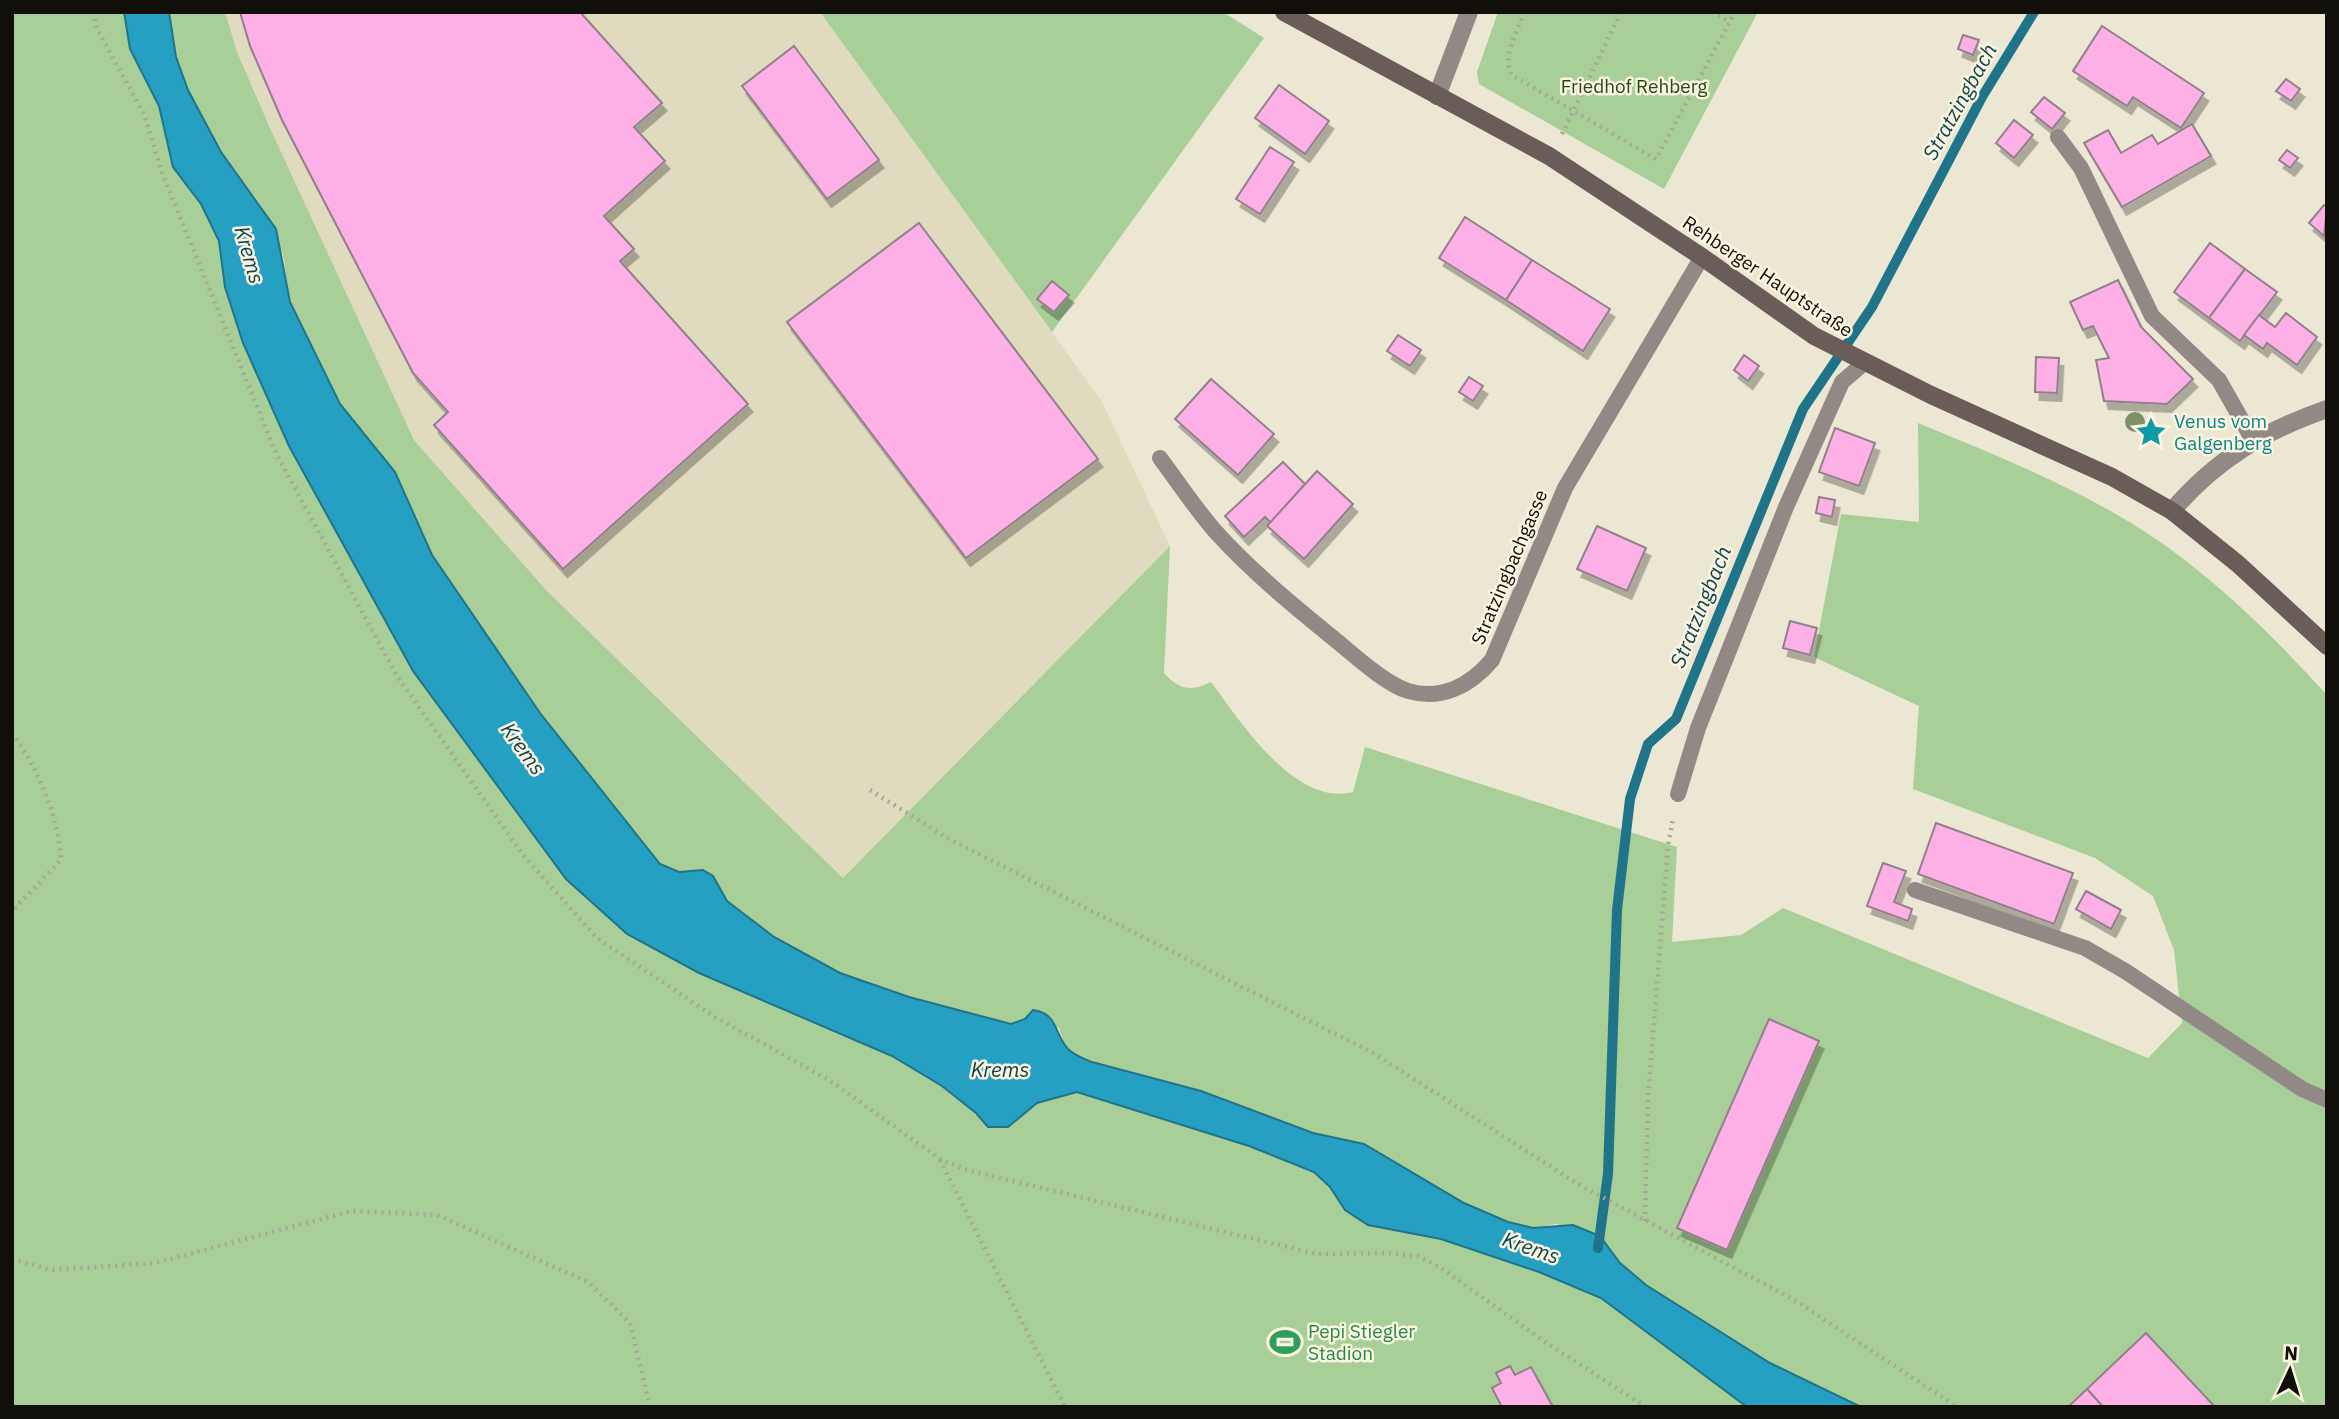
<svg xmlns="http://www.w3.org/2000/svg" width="2339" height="1419" font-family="'IBM Plex Sans',sans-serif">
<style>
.built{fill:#e0dabf}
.green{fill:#a8cf97}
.water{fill:#26a0c2;stroke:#20748a;stroke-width:2}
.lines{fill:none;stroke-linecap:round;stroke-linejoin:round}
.stream{stroke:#20748a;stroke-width:10}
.building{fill:#fcb0e6;stroke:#91808c;stroke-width:2;filter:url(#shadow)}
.path{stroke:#a9a595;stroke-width:4.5;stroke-dasharray:2 5;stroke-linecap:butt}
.service{stroke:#928886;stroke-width:16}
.minor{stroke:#928886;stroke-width:18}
.tertiary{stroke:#928886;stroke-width:18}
.secondary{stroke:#6a5c59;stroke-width:18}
.tree{fill:#7f8f6a}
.labels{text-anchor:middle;stroke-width:5;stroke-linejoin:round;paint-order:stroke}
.park-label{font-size:19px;fill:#274715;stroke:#f9f5e0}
.street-label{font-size:19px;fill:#110f09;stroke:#f9f5e0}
.culture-label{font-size:19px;fill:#0d838f;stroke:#f9f5e0;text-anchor:start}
.leisure-label{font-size:19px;fill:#27864d;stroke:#f9f5e0;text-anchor:start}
.water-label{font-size:21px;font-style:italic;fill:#0c3f4d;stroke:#f9f5e0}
</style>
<defs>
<filter id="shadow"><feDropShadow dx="4.5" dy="8" stdDeviation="0" flood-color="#0004"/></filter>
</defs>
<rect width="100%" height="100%" fill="#ebe7d3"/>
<!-- built -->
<polygon class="built" points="225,12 820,12 1101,400 1170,546 843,878 546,590 414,440 270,128 237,52"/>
<!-- green -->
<g class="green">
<polygon points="12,12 124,12 130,49 159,106 173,167 201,204 219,241 225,287 243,343 289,446 413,671 566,879 699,973 892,1056 942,1086 976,1113 988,1127 1008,1127 1037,1103 1077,1092 1249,1146 1314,1172 1330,1187 1345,1210 1368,1225 1441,1239 1539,1272 1601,1298 1747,1407 12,1407"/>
<path d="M169 12H225L237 52 270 128 414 440 546 590 843 878 1170 546 1164 673C1179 690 1191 692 1211 682 1241 722 1295 807 1353 792L1365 747 1677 847 1672 942 1741 935 1783 908 2148 1058 2182 1023 2174 950 2153 896 2095 858 1913 789 1919 706 1814 657 1841 514 1919 522 1918 423C1998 456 2081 489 2153 537 2218 581 2275 638 2327 695V1407H1861L1770 1363 1645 1285 1620 1263 1600 1236 1556 1224 1533 1228 1508 1222 1464 1203 1364 1144 1313 1133 1201 1091 1092 1062 1075 1055 1065 1046 1059 1028 1025 1019 1011 1024 909 997 840 973 774 937 727 901 713 876 703 870 679 872 660 864 540 713 432 555 395 472 340 404 290 302 283 255 261 206 221 152 188 90 176 57Z"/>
<polygon points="820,12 1223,12 1264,38 1052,332"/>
<polygon points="1498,12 1758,12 1664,189 1479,84 1477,72"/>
</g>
<!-- water -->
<path class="water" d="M124 12H169L176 57 188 90 221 152 276 229 290 302 340 404 395 472 432 555 540 713 660 864 679 872 703 870 713 876 727 901 774 937 840 973 909 997 1011 1024 1025 1019 1033 1010C1058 1013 1054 1034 1068 1049 1075 1056 1084 1059 1092 1062L1201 1091 1313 1133 1364 1144 1464 1203 1508 1222 1533 1228 1573 1225 1600 1236 1620 1263 1646 1285 1770 1363 1861 1407H1747L1601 1298 1539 1272 1441 1239 1368 1225 1345 1210 1330 1187 1314 1172 1249 1146 1077 1092 1037 1103 1008 1127H988L976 1113 942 1086 892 1056 699 973 627 934 566 879 413 671 289 446 243 343 225 287 219 241 201 204 173 167 159 106 130 49Z"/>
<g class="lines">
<!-- stream -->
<polyline class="stream" points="1598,1248 1608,1174 1617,910 1630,799 1648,744 1676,719 1803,409 1872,307 1982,97 2034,12"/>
</g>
<!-- building -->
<g class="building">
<polygon points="240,12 580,12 662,103 634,127 665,161 604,216 634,249 620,261 748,404 563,569 434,425 448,412 413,373 282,120 250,46"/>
<polygon points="2102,26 2204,93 2181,128 2133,97 2127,106 2073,71"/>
<polygon points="1963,35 1979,40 1973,55 1958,49"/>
<polygon points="794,46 879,160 827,199 742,86"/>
<polygon points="2286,79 2300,89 2291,101 2276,91"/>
<polygon points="1279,85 1329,121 1305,154 1255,118"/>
<polygon points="2044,97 2065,113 2052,129 2031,112"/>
<polygon points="2014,120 2033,135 2014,158 1996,143"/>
<polygon points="2192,124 2211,156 2122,207 2084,143 2108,130 2121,153 2152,135 2158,144"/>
<polygon points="1270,147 1294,162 1260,214 1236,199"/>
<polygon points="2287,150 2298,158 2290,168 2279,160"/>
<polygon points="2324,205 2327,207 2324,236 2309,223"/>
<polygon points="1465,217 1532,260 1506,300 1439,258"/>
<polygon points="919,223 1098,459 966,558 787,322"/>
<polygon points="2210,243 2245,269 2209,318 2174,292"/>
<polygon points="1532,260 1610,309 1583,351 1506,300"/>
<polygon points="2245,269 2277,292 2240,341 2209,318"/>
<polygon points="2118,280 2141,327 2193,379 2167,404 2104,401 2096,360 2109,358 2093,326 2083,330 2070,302"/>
<polygon points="1052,281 1069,295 1054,312 1037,299"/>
<polygon points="2286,313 2317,337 2297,365 2267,343 2263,349 2244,335 2259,315 2275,327"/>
<polygon points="1398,335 1421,350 1410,366 1387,351"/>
<polygon points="1744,355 1759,366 1748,381 1734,370"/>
<polygon points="2036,357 2059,358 2057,393 2035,392"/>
<polygon points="1469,377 1483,386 1473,401 1459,392"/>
<polygon points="1211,379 1274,434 1238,475 1175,419"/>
<polygon points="1835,428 1875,443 1859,486 1819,472"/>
<polygon points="1283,462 1305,484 1271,523 1265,517 1244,537 1225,516"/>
<polygon points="1317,471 1353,504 1304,559 1267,526"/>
<polygon points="1819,497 1835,500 1832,517 1816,513"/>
<polygon points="1597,526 1646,548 1627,591 1577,569"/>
<polygon points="1790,621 1817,628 1810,655 1783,648"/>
<polygon points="1936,823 2073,873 2054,924 1918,874"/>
<polygon points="1883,863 1906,871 1894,902 1912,909 1908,921 1867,906"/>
<polygon points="2086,891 2121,910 2111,929 2076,909"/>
<polygon points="1769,1019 1819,1041 1727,1250 1677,1228"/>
<polygon points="2146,1333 2215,1407 2103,1407 2087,1389"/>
<polygon points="1510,1366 1515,1375 1531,1367 1553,1407 1502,1407 1492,1388 1501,1383 1496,1373"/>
<polygon points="2087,1389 2103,1407 2068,1407"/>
</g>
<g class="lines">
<!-- path -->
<g class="path">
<polyline points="93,12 97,29 144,114 162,173 277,455 397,676 523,855 597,938 715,1017 829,1080 940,1159 967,1170 1317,1254 1384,1253 1418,1256 1441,1268 1551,1346 1646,1407"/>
<path d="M1524 12C1518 30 1501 58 1512 75L1656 159 1735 12"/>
<polyline points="1712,12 1730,22"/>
<polyline points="1562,134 1621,12"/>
<path d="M12 733C39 771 58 814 61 860L12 911"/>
<polyline points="870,790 949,839 1373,1053 1578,1184 1796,1301 1957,1407"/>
<polyline points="940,1160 1065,1407"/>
<polyline points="1645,1221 1648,1098 1668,846 1673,819"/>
<polyline points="12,1259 51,1270 155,1263 352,1211 437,1215 588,1282 630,1323 650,1407"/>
</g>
<!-- service -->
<g class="service">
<polyline points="2058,137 2081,168 2152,316 2219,380 2254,442"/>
<path d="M1160 458C1178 482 1195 508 1215 531 1252 572 1295 607 1338 642 1356 657 1386 684 1408 691 1442 701 1471 685 1492 660L1565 488 1702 257"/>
<polyline points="1678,794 1698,728 1786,507 1842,382 1864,363"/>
<polyline points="1915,890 2085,948 2125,971 2302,1089 2327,1100"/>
</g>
<!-- minor -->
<polyline class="minor" points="1437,96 1469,12"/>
<!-- tertiary -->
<path class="tertiary" d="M2172 511C2215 460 2264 431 2327 409"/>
<!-- secondary -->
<polyline class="secondary" points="1284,12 1549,156 1702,257 1814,336 1931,395 2112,477 2172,511 2238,564 2327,646"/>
</g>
<!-- trees -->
<circle class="tree" cx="2135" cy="422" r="10"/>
<!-- icons -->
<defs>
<g id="sight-bare" transform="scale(2.415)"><path d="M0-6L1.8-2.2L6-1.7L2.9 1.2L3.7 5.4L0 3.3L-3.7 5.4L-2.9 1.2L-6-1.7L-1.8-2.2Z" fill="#0f9aa8" stroke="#f9f5e0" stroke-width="2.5" paint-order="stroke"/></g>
<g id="stadium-bare" transform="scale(2.415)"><path d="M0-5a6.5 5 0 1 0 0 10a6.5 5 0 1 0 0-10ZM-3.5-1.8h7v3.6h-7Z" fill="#2e9e5b" stroke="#f9f5e0" stroke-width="2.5" paint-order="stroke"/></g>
</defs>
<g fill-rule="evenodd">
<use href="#sight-bare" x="2151" y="432"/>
<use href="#stadium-bare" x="1285" y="1342"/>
</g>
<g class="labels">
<!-- park labels -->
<g class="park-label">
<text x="1634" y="93">Friedhof Rehberg</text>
</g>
<!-- street labels -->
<g class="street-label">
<text transform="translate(1768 276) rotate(34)" y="7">Rehberger Hauptstraße</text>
<text transform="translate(1509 567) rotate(-67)" y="7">Stratzingbachgasse</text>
</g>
<!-- culture labels -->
<g class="culture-label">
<text x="2174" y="428">Venus vom<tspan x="2174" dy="22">Galgenberg</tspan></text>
</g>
<!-- leisure labels -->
<g class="leisure-label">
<text x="1308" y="1338">Pepi Stiegler<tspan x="1308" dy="22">Stadion</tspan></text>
</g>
<!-- water labels -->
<g class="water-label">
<text transform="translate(1960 102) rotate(-61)" y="7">Stratzingbach</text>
<text transform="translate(249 255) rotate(74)" y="7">Krems</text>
<text transform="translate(1701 607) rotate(-68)" y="7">Stratzingbach</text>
<text transform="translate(523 749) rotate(54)" y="7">Krems</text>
<text x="1000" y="1077">Krems</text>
<text transform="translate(1531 1248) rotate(19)" y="7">Krems</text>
</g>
</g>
<!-- border -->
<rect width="2339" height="1419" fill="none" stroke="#110f09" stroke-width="28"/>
<!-- north arrow -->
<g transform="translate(2290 1370) rotate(4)" stroke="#f9f5e0" stroke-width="5" paint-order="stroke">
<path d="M0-5L12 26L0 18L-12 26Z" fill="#110f09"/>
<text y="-10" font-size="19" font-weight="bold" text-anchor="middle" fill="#110f09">N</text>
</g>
</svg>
